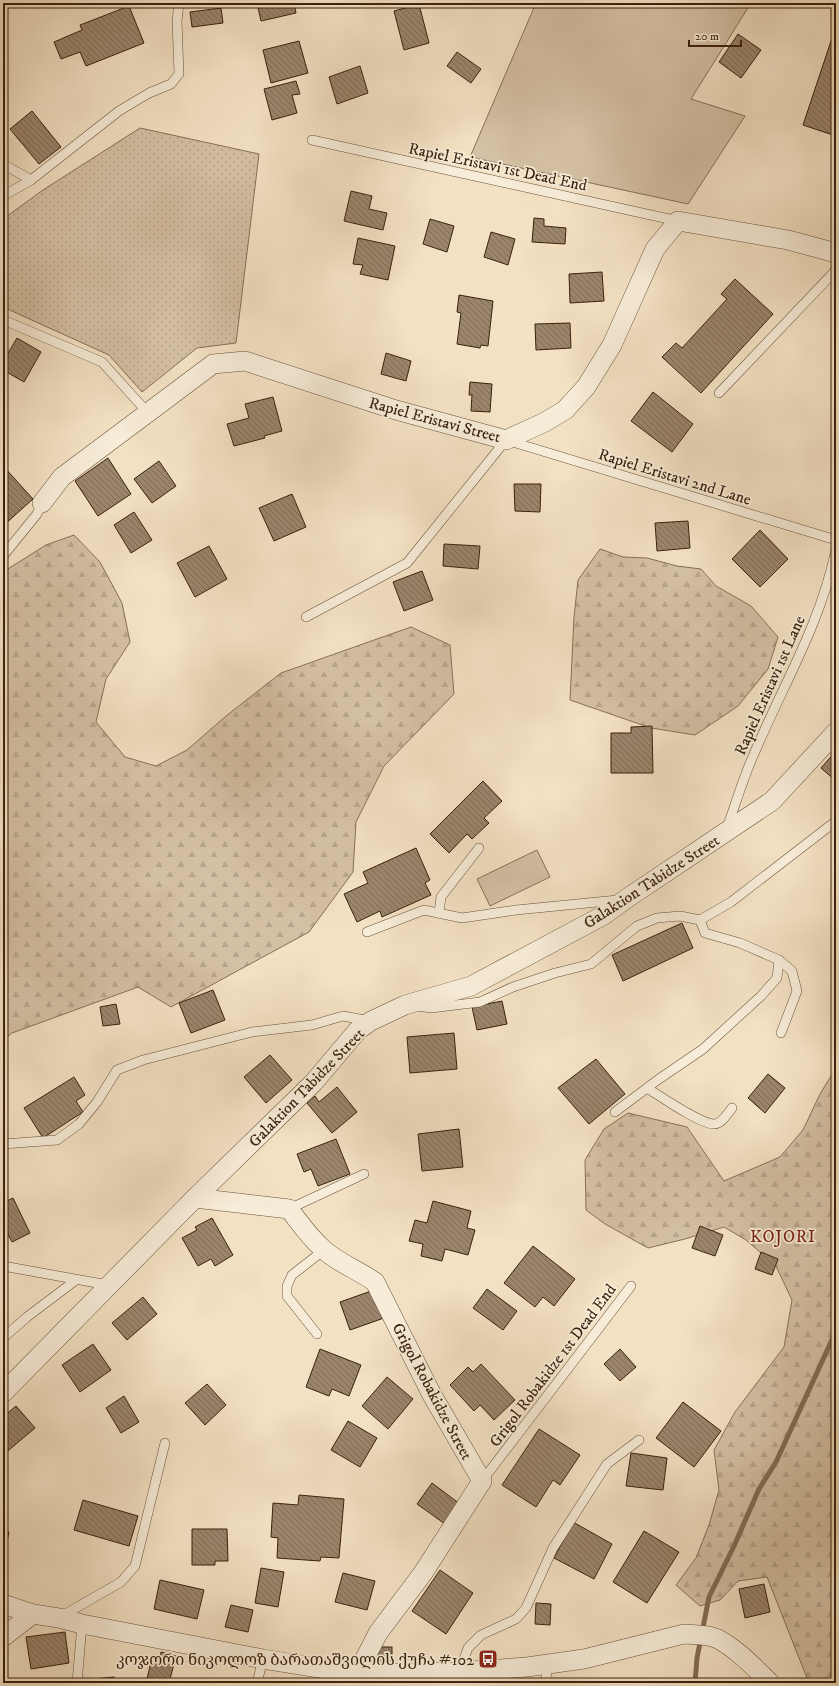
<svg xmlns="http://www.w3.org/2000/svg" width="839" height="1686" font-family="'IM FELL DW Pica','Noto Serif Georgian',serif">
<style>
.grass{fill:url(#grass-dots);stroke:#877058}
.forest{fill:url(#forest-firs);stroke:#877058}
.green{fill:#d4c0a4;stroke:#877058}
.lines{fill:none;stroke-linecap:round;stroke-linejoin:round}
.stream{stroke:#836d55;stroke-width:5}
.building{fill:url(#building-back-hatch);stroke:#3a210d}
.service-casing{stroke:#68513a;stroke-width:10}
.minor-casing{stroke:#68513a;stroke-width:20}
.service{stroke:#f7ecd8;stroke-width:9}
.minor{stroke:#f7ecd8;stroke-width:19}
.labels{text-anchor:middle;stroke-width:3.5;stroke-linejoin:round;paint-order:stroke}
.street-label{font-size:16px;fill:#3a210d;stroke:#f7ecd8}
.poi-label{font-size:16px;fill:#3a210d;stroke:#f7ecd8;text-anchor:end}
.neighbourhood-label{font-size:17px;letter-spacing:1px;fill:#7a1f14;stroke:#f7ecd8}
</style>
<defs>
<pattern id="grass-dots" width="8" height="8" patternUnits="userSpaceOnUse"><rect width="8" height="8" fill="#d4c0a4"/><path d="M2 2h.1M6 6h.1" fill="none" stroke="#b7a58c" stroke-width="1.8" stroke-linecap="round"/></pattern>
<pattern id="forest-firs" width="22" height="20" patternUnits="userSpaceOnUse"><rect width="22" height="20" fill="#d4c0a4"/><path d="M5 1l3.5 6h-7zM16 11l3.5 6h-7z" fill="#b7a58c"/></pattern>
<pattern id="building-back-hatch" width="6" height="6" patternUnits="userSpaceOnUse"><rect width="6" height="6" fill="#9a856c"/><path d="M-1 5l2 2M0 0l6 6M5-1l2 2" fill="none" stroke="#7f6c57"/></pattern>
</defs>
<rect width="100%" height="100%" fill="#f3e1c3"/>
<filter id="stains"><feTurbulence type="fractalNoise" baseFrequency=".005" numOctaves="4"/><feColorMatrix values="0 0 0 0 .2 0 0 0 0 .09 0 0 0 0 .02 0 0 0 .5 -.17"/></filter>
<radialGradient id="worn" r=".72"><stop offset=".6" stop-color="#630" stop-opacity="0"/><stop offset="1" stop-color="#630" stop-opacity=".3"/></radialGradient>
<!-- grass -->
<polygon class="grass" points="140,128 259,154 236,343 197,348 142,392 109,355 3,307 3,219 43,190"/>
<!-- forest -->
<g class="forest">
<polygon points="74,535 100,562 122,603 130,642 106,679 96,722 125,757 156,766 187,750 226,716 281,673 411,627 450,645 454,694 384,766 356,822 353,872 309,932 171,1007 138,987 12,1033 3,1040 3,572 46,545"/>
<polygon points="600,549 623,557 647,558 677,566 701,569 716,586 751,606 778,637 768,669 738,706 695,735 651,728 570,700 574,617 578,580"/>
<polygon points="836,1068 836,1683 809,1683 767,1577 738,1581 720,1600 700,1606 676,1585 696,1558 709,1525 719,1490 714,1450 735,1412 784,1347 792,1300 776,1266 746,1240 724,1227 685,1239 648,1248 605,1224 586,1210 585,1160 604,1129 628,1113 687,1127 724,1181 780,1157 803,1130 820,1094"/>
</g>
<!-- green -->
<g class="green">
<polygon points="536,3 751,3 691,99 745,116 688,204 470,157"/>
<polygon points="537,850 550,877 490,906 477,879"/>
</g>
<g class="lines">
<!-- stream -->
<polyline class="stream" points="695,1683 697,1658 709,1597 734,1546 759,1489 776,1462 836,1331"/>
</g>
<!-- building -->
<g class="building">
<polygon points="257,3 294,3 296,13 261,21"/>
<polygon points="419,4 429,43 404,50 394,11"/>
<polygon points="129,6 144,43 86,66 80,52 61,59 54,42 82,30 80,25"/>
<polygon points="221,8 223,23 192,27 190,12"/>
<polygon points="835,29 836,29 836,136 803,125"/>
<polygon points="738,34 761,50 741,78 719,62"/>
<polygon points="299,41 308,73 271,83 263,50"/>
<polygon points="457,52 481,69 471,83 447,66"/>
<polygon points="360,66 368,93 337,104 329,77"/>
<polygon points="296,81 300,94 292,95 297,113 272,120 264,89"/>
<polygon points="32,111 61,147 39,164 10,129"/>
<polygon points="351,191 372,196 369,209 387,213 383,230 344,221"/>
<polygon points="534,218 544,219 544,226 566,228 565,244 532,242"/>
<polygon points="430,219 454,226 447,252 423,244"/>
<polygon points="491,232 515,239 508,265 484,257"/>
<polygon points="358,238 395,246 388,280 360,274 363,265 353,264"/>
<polygon points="602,272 604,301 570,303 569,274"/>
<polygon points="735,279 773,314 701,393 662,357 676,343 682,348 727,299 721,294"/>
<polygon points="459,295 493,301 488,346 481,345 480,348 457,344 461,313 457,312"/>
<polygon points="570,323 571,348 536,350 535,324"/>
<polygon points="17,338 41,352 24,382 3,370 3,362"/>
<polygon points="386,353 411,361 406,381 381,374"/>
<polygon points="470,382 492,384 490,412 471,411 472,395 469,395"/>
<polygon points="653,392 693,424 672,452 631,421"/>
<polygon points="273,397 282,431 264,436 265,438 234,446 227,424 249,418 245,404"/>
<polygon points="108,458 131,494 98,516 75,481"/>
<polygon points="159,461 176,486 152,503 134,479"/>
<polygon points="4,467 33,499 4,525 3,469"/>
<polygon points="514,484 541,484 540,512 515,511"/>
<polygon points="292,494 306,527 274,541 259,508"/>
<polygon points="134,512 152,540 131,553 114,525"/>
<polygon points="688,521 690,548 657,551 655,523"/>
<polygon points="760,530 788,559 760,587 732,559"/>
<polygon points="444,544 480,546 478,569 443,566"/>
<polygon points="209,546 227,579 195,597 177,563"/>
<polygon points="422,571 433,600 404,611 393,582"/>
<polygon points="652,726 653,773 611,773 611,733 631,733 631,727"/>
<polygon points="836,751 836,781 821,768"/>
<polygon points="483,781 502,801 484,818 489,823 472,839 467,834 449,853 430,834"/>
<polygon points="416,848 430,880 425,883 431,895 382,917 380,911 357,922 344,894 368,883 363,872"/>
<polygon points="682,923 693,948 623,981 612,955"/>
<polygon points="213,990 225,1020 191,1033 179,1003"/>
<polygon points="502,1001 507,1024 477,1030 472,1007"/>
<polygon points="116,1004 120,1024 103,1026 100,1007"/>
<polygon points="454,1033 457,1069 410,1073 407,1037"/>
<polygon points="270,1055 292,1080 266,1103 244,1077"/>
<polygon points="596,1059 625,1094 589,1124 558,1088"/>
<polygon points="768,1074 785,1088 765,1113 748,1098"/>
<polygon points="74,1077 85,1095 76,1101 83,1112 43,1138 24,1108"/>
<polygon points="337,1087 357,1112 332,1133 307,1103 315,1096 319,1102"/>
<polygon points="459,1129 463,1167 422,1171 418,1134"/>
<polygon points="336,1139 350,1174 318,1186 311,1169 304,1172 297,1154"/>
<polygon points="13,1198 30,1233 12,1242 3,1225 3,1203"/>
<polygon points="433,1201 471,1211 467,1228 475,1230 468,1255 445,1249 442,1261 421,1256 423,1244 409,1241 415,1220 427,1223"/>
<polygon points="212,1218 233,1255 215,1266 211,1259 198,1266 182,1238 197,1230 195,1227"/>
<polygon points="700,1226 723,1235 715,1256 692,1248"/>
<polygon points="533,1246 575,1279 554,1306 543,1297 535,1307 504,1283"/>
<polygon points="761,1252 778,1259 772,1275 755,1269"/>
<polygon points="487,1289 517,1311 503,1330 473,1308"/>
<polygon points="374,1290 384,1318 350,1330 340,1302"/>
<polygon points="143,1297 157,1314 127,1340 112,1323"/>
<polygon points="93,1344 111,1370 80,1392 62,1365"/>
<polygon points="320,1349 361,1365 349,1396 332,1389 329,1396 306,1387"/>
<polygon points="620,1349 636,1367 620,1381 604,1364"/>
<polygon points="481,1364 515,1400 494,1420 480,1405 474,1411 450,1385 468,1367 473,1372"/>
<polygon points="387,1377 413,1399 388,1429 362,1406"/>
<polygon points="207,1384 226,1405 205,1425 185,1403"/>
<polygon points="124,1396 139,1422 121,1433 106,1408"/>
<polygon points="683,1402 721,1431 694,1467 656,1438"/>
<polygon points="16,1406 35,1428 3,1455 3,1417"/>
<polygon points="348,1421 377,1438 360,1467 331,1450"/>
<polygon points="539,1429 580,1455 560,1485 553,1480 536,1507 502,1485"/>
<polygon points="631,1453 667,1458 663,1490 626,1486"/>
<polygon points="432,1483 460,1504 445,1524 417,1504"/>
<polygon points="299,1495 344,1499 339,1558 321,1557 320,1561 277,1558 278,1538 271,1537 273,1503 298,1505"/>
<polygon points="83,1500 138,1516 129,1546 74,1530"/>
<polygon points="573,1522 612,1544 594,1579 554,1558"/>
<polygon points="192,1529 227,1529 228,1561 215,1561 215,1565 192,1565"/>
<polygon points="3,1531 9,1532 3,1561"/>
<polygon points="644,1531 679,1552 647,1603 613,1582"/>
<polygon points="261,1568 284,1572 278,1607 255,1603"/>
<polygon points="440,1570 473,1593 446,1634 412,1611"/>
<polygon points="343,1573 375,1581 367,1610 335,1602"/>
<polygon points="160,1580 204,1590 197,1619 154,1609"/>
<polygon points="764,1584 770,1612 745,1618 739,1589"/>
<polygon points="536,1603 551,1604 550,1625 535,1624"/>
<polygon points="231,1605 253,1610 248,1632 225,1627"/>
<polygon points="65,1632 69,1663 31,1669 26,1637"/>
<rect x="378" y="1647" width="14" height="14"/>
<polygon points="161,1652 176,1656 169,1683 146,1683 151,1662 158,1664"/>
<polygon points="114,1677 114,1683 84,1683 84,1680"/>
<polygon points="274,1678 296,1683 273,1683"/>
<polygon points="473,1679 474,1683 446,1683"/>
</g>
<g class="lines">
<!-- service casing -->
<g class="service-casing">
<g id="service">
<polyline points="312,140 678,221"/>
<polyline points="3,164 31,180 119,111 149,93 171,84 179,74 177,21 179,3"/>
<polyline points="3,196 31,180"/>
<polyline points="3,322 8,322 102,362 148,413"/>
<polyline points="719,393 836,270"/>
<polyline points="3,556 37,514 42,503"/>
<polyline points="306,617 407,563 506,440 836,540"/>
<path d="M727 828C736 803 743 778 754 754 783 685 821 623 836 549"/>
<polyline points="439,913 441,897 479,848"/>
<polyline points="367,932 424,910 462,918 516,910 618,900"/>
<polyline points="418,1006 431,1008 480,1002 513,987 555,973 591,964 637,926 657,918 680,916 700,920"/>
<polyline points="781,1033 797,991 792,971 779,960 740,943 705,933 700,920 731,902 836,821"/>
<path d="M647 1088C660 1096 700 1124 714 1124 722 1124 727 1114 732 1108"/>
<polyline points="615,1112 659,1079 703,1049 761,996 777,978 779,960"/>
<polyline points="3,1144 57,1140 79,1124 97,1102 117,1070 143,1060 252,1032 312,1025 343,1016 370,1021"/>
<polyline points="289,1209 364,1174"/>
<polyline points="3,1266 108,1285"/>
<polyline points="317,1334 287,1296 287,1286 292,1275 324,1250"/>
<polyline points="3,1338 27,1317 76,1280"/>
<polyline points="482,1481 631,1286"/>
<polyline points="60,1617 121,1582 135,1566 165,1443"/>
<polyline points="459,1672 468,1648 481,1635 516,1619 526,1608 553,1548 607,1464 639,1440"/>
<polyline points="77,1683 82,1624"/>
<polyline points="257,1683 263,1659"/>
<polyline points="546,1683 547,1664"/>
</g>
</g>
<!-- minor casing -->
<g class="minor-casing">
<g id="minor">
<polyline points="42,503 62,477 213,364 245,361 396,410 506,440 545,422 565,410 586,387 612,345 655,249 678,221 788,240 836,253"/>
<path d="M195 1198 289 1209C300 1223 309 1237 323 1249 338 1263 358 1270 375 1282L432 1395 482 1481 423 1573 378 1633 357 1674"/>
<polyline points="3,1393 195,1198 314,1082 358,1030 371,1021 405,1005 471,986 604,915 626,899 772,801 836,732"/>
<path d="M3 1604 33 1614 59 1618 82 1624 263 1659 357 1674 459 1672 527 1667 584 1659 684 1634C695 1635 708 1634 718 1639 738 1650 754 1667 770 1683"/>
<polyline points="3,1637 33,1614"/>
</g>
</g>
<!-- service -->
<use href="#service" class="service"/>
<!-- minor -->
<use href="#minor" class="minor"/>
</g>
<!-- icons -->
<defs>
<g id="bus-square" transform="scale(1)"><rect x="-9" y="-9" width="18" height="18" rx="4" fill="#8f2418" stroke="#f7ecd8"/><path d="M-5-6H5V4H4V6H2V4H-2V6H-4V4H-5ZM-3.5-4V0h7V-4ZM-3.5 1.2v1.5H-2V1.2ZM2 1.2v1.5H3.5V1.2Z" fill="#fff"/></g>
</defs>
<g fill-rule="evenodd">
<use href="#bus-square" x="488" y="1659"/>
</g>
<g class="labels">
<!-- street labels -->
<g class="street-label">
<text transform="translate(498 166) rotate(12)" y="6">Rapiel Eristavi 1st Dead End</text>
<text transform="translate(435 419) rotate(15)" y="6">Rapiel Eristavi Street</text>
<text transform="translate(675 476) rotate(17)" y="6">Rapiel Eristavi 2nd Lane</text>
<text transform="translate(769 685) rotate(-66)" y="6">Rapiel Eristavi 1st Lane</text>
<text transform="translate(651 881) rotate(-33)" y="6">Galaktion Tabidze Street</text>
<text transform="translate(306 1087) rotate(-46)" y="6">Galaktion Tabidze Street</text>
<text transform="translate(552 1365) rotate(-53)" y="6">Grigol Robakidze 1st Dead End</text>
<text transform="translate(433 1391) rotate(62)" y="6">Grigol Robakidze Street</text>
</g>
<!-- poi labels -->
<g class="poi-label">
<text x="474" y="1665">კოჯორი ნიკოლოზ ბარათაშვილის ქუჩა #102</text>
</g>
<!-- neighbourhood labels -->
<g class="neighbourhood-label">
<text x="783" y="1242">KOJORI</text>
</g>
</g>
<!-- margin -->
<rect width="839" height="1686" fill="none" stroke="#f3e1c3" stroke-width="16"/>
<rect x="4" y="4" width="831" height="1678" fill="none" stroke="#3a210d" stroke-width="2"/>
<rect x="8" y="8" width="823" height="1670" fill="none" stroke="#3a210d"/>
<!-- scale -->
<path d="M689 40v6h52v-6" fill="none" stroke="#3a210d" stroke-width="2"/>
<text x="695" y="40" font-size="12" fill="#3a210d" stroke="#f7ecd8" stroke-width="3" paint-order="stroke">20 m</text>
<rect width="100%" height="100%" filter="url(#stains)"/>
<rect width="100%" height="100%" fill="url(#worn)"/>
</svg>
